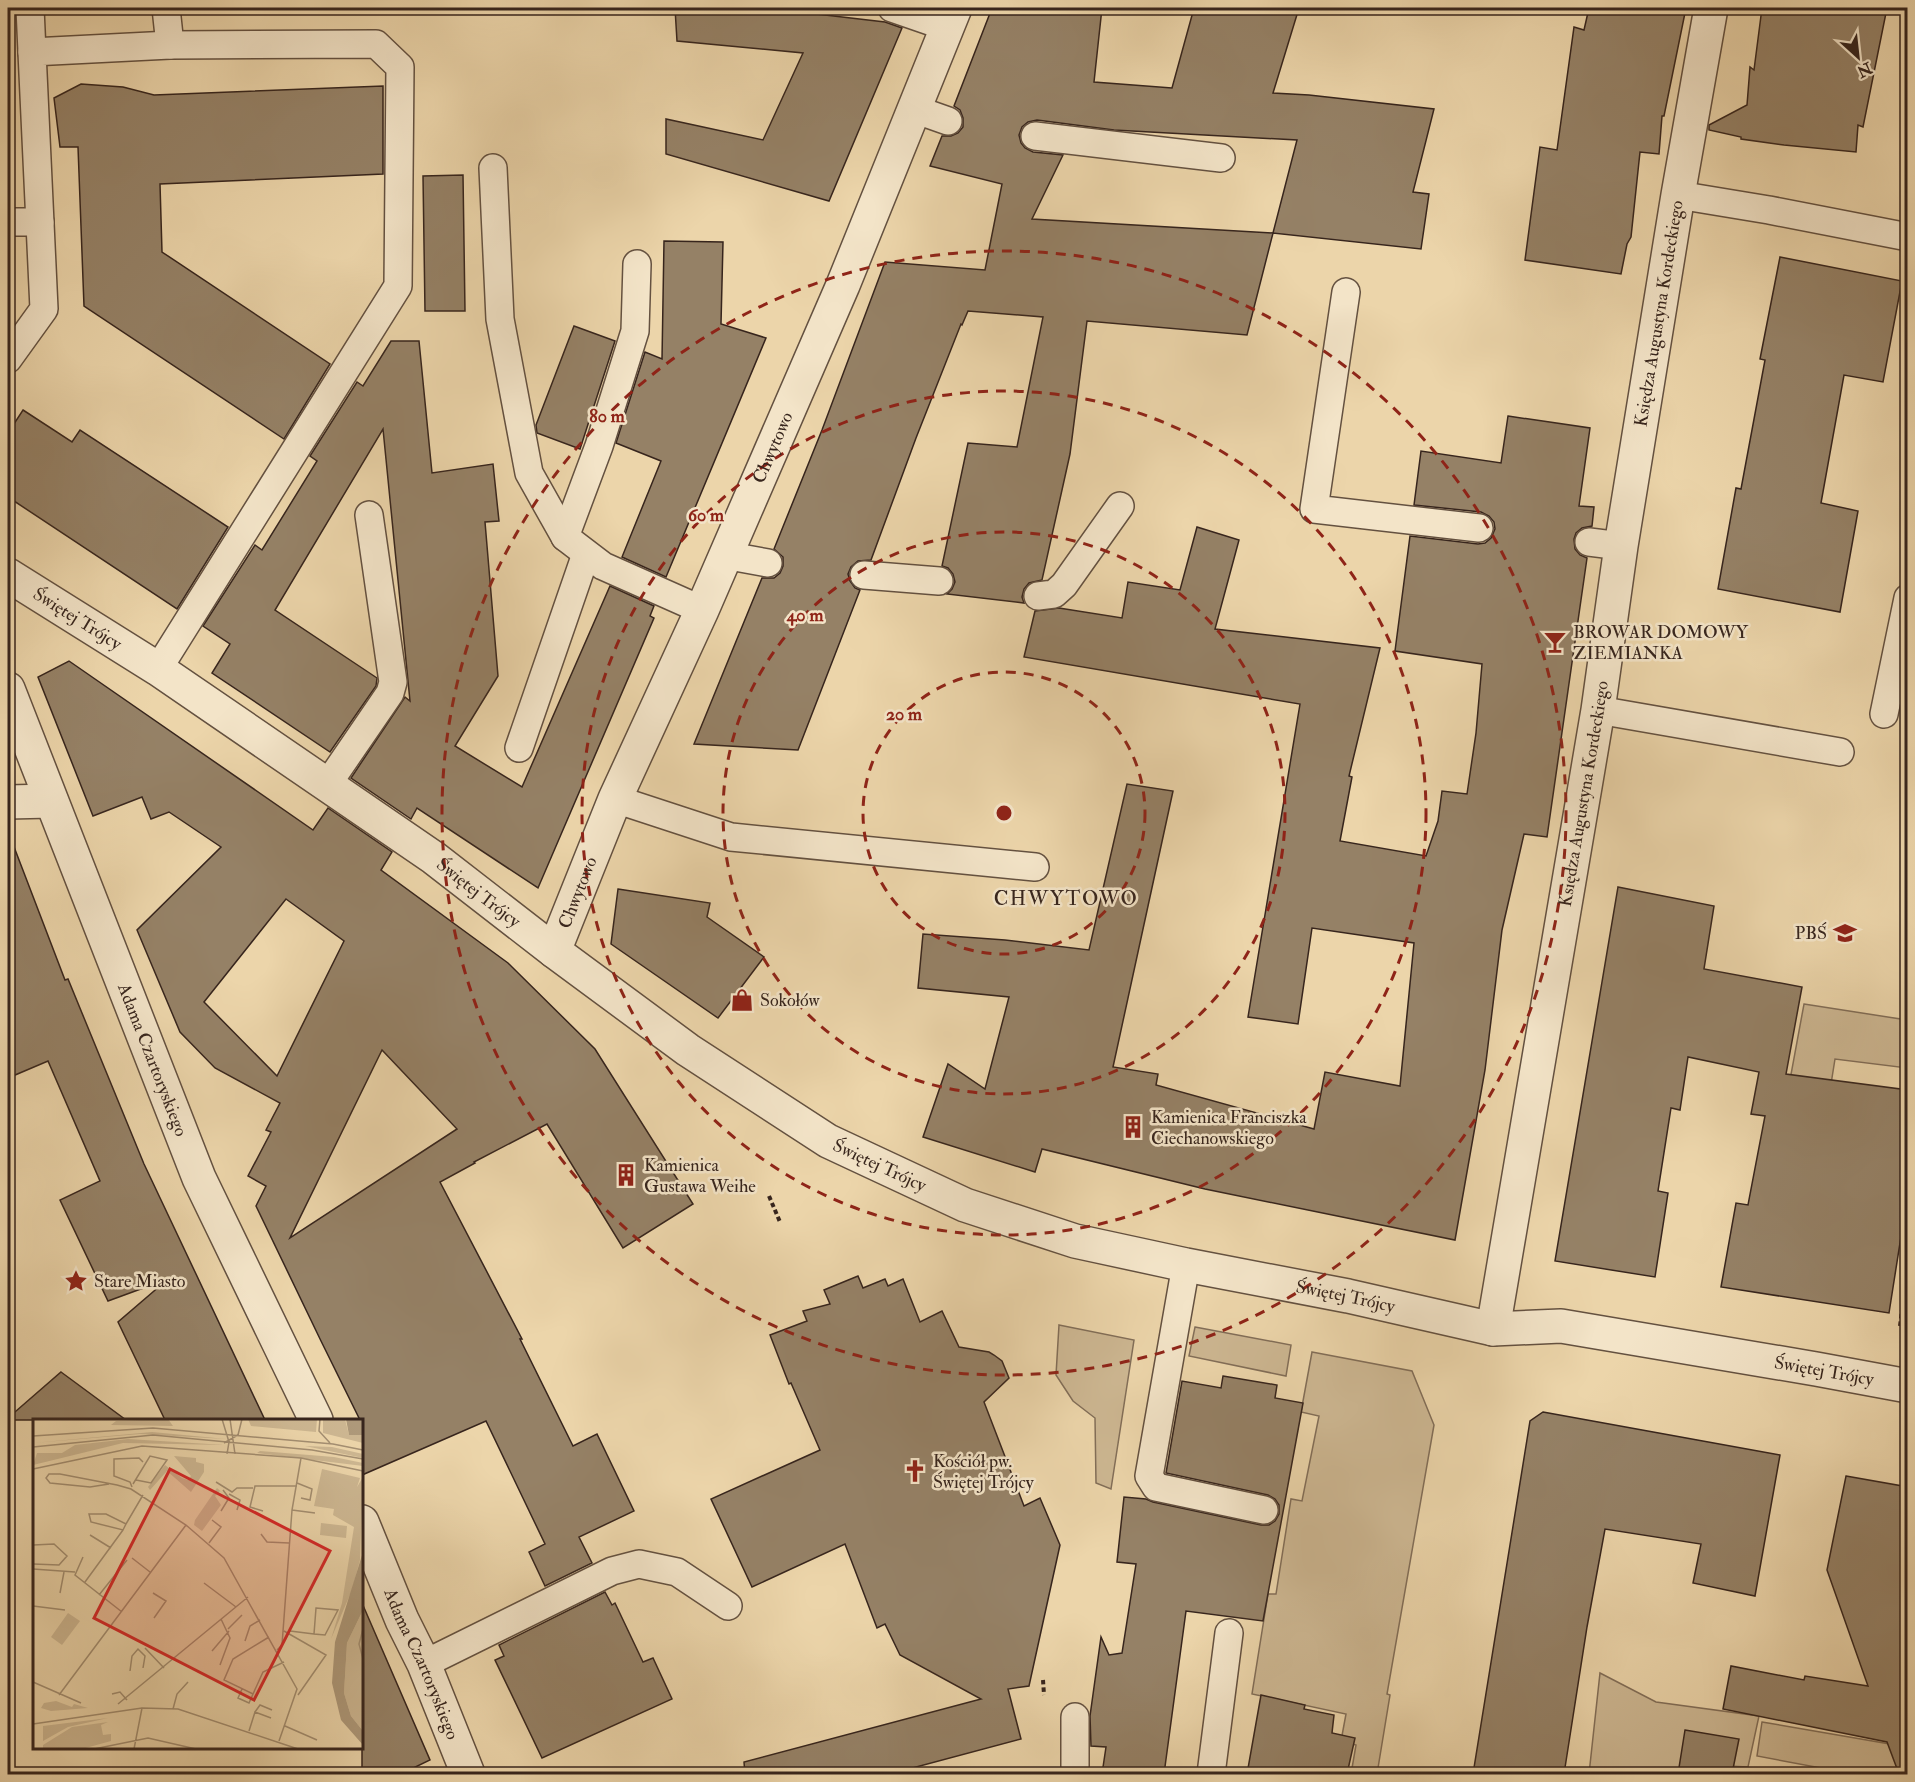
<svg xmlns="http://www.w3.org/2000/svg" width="1915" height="1782" font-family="'IM FELL Double Pica',serif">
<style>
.green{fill:#cdb792;stroke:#826e58;stroke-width:1.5}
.building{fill:#958166;stroke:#37251d;stroke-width:1.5;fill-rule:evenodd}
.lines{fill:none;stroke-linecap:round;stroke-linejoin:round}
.lane-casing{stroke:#645140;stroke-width:30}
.street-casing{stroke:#645140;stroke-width:36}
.path{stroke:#37251d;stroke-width:4;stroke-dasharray:4.5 3;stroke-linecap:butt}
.lane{stroke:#f3e4c8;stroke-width:27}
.street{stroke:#f3e4c8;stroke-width:33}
.ring{fill:none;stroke:#8f2418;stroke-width:3;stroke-dasharray:10 8}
.labels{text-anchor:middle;stroke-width:5;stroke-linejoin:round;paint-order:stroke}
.street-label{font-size:18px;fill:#37251d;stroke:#f3e4c8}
.poi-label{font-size:18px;fill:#37251d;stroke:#f3e4c8;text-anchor:start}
.neighbourhood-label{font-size:20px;letter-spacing:1.5px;fill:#37251d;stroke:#f3e4c8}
.inset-road{fill:none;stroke:#a48f72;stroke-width:1.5}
.view{fill:#d62828;fill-opacity:0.15;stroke:#d62828;stroke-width:3}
.inset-edge{fill:none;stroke:#37251d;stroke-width:3}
.centre{fill:#8f2418;stroke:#f3e4c8;stroke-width:3}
.ring-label{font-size:18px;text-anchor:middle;font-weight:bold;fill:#8f2418;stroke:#f3e4c8;stroke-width:5;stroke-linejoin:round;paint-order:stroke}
</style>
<rect width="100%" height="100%" fill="#ecd5aa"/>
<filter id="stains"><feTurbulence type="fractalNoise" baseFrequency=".00333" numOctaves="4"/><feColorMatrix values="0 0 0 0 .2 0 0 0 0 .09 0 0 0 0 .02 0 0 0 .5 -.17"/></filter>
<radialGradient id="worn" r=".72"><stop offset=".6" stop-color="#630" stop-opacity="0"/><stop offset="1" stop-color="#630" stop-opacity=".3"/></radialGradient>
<!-- green -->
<g class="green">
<polygon points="1804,1004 1907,1020 1907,1068 1835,1059 1812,1203 1768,1199"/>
<polygon points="1059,1325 1134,1340 1111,1489 1096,1483 1095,1418 1073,1401 1056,1375"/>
<polygon points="1195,1327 1291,1345 1286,1376 1189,1356"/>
<polygon points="1312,1352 1412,1371 1434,1425 1387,1694 1390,1695 1377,1774 1351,1774 1356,1745 1341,1741 1346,1714 1252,1694 1268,1594 1276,1594 1291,1499 1302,1501 1319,1416 1301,1412"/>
<polygon points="1600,1673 1656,1702 1759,1716 1748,1767 1687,1764 1685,1774 1589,1774"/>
<polygon points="1762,1722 1907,1747 1907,1774 1853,1774 1757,1756"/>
</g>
<!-- building -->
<g class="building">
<polygon points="675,8 765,8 885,22 902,28 829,201 666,154 666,119 763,140 803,53 677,41"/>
<path d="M992 8H1102L1094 82 1172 88 1194 8H1299L1273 93 1309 95 1434 109 1413 192 1429 194 1421 249 1273 233 1247 335 1087 321 1070 454 1042 580 1029 583 1024 589 1022 597 1024 603 947 594 952 589 955 582 953 574 948 568 942 566 968 443 1017 447 1043 317 968 311 962 325 961 324 916 438 871 560 858 561 851 567 848 574 850 581 855 588 860 590 798 750 694 744 762 578H774L780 573 783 566V557L774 549 822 430 885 262 985 270 1002 184 930 166 942 136H951L958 133 963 127V118L960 110 954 106ZM1037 120 1114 130 1297 140 1273 233 1032 219 1063 155 1033 152 1025 148 1021 143 1019 135 1022 127 1028 122Z"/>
<polygon points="1589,8 1686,8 1664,116 1662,116 1659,154 1640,152 1631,237 1627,244 1621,274 1525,260 1540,147 1557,150 1574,27 1584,30"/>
<polygon points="1762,8 1887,8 1863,127 1858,125 1856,152 1784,145 1741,139 1741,137 1709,130 1709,125 1747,105 1750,67 1754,70"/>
<polygon points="81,84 123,87 154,95 383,86 383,174 160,184 162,252 330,364 284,439 84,306 78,147 60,147 54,98"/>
<polygon points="463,175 465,311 425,311 423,176"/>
<polygon points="664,241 723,242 721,324 766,338 666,577 622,557 661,461 616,443 645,352 662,359"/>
<polygon points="1780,257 1902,281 1883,382 1844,375 1821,503 1858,511 1840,612 1718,589 1736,488 1741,489 1765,360 1760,359"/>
<polygon points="574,326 615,341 580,449 537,433 536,425"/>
<polygon points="391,341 419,341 432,473 493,464 499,521 485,522 498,676 455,746 522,787 610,586 654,606 650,616 654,618 538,888 417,808 411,819 351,778 405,697 410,701 383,429 275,610 377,678 376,686 330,752 212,673 230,644 203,626 255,545 262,550 317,461 310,456 357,382 363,386"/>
<polygon points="23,410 72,442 80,430 228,527 177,609 8,497 8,433"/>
<polygon points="1508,416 1590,428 1579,506 1594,507 1592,526 1582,528 1576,533 1574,539 1575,549 1580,555 1587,558 1547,837 1524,834 1502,930 1485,1070 1455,1240 1205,1189 1042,1149 1035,1172 923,1137 948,1064 985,1089 1009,997 918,988 923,934 1005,940 1089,950 1127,784 1173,791 1113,1067 1158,1074 1156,1085 1314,1129 1325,1072 1400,1086 1414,943 1312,928 1298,1024 1248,1017 1300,704 1024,657 1035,611 1059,608 1122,618 1128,582 1180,590 1197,527 1239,540 1215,629 1380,648 1349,776 1352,777 1340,841 1426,856 1438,821 1442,791 1467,794 1476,733 1482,664 1395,651 1410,536 1478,544 1485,543 1491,538 1495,529 1494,522 1489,516 1481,512 1414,505 1421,451 1501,463"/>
<path d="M69 661 313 830 328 808 392 852 381 870 508 963 595 1049 693 1204 623 1248 547 1124 474 1162 475 1163 440 1182 522 1339H520L573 1446 597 1434 634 1511 579 1537 592 1563 545 1586 529 1552 545 1544 486 1421 362 1475V1420H360L321 1341 256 1206 266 1186 248 1176 271 1132 266 1130 280 1103 215 1068 180 1032 137 930 221 847 169 812 151 819 142 797 93 816 38 677ZM286 899 344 941 277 1076 204 1002ZM382 1050 457 1129 290 1238Z"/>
<polygon points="11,839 65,980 68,979 144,1164 265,1420 165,1420 118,1322 168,1279 108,1301 60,1200 100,1181 48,1061 8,1078 8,840"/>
<polygon points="1618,887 1714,906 1704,969 1802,987 1786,1074 1908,1090 1908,1192 1889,1313 1721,1287 1736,1203 1748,1205 1765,1116 1751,1114 1759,1072 1688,1057 1680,1110 1671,1108 1658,1191 1668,1193 1655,1277 1555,1261"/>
<polygon points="618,889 710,903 707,917 764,957 718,1018 611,944"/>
<polygon points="858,1276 863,1288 885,1279 888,1286 903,1279 920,1322 942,1311 959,1347 989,1352 994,1355 1002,1361 1009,1378 984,1402 1024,1506 1040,1498 1060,1545 1029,1686 1008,1689 1021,1739 890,1774 745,1774 744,1762 981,1699 900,1655 885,1624 877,1628 845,1544 752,1587 711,1499 820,1450 791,1383 789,1384 770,1335 807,1321 803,1311 830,1304 824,1290"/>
<polygon points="61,1372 126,1420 8,1420 8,1418"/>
<polygon points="1223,1376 1277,1385 1275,1398 1303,1403 1263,1621 1186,1611 1164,1774 1102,1774 1106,1747 1091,1746 1090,1716 1101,1637 1109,1655 1122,1653 1136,1564 1117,1562 1124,1497 1146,1499 1153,1502 1261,1525 1269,1525 1275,1521 1279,1514 1279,1505 1275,1499 1268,1495 1166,1473 1182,1381 1221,1388"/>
<polygon points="1543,1412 1780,1455 1755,1596 1693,1583 1701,1544 1605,1529 1587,1627 1564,1774 1473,1774 1530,1421"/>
<polygon points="1846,1476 1908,1487 1908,1774 1899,1774 1887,1742 1723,1709 1731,1666 1804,1680 1805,1676 1868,1686 1827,1570"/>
<polygon points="605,1592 612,1605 615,1603 643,1662 653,1658 672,1699 542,1758 495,1660 504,1656 499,1645"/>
<polygon points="362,1603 430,1760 401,1774 362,1774"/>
<polygon points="1261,1695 1305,1705 1304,1709 1334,1715 1332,1733 1355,1738 1347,1774 1247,1774"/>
<polygon points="1685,1730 1739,1739 1732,1774 1678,1774"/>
</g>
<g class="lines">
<!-- lane casing -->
<g class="lane-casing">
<g id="lane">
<polyline points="30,8 32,52"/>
<polyline points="166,8 170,45"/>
<polyline points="892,8 947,27"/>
<polyline points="914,109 948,121"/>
<polyline points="1035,136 1221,158"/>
<polyline points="493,168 500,319 529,473 565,537 603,566 702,610"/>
<polyline points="1678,195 1769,210 1908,237"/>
<polyline points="8,222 40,222"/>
<polyline points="1346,292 1314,509 1479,528"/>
<polyline points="8,359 44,309 32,52 170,45 376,44 400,67 398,286 158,669"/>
<polyline points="565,537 599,446 635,331 637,264"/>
<polyline points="1589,542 1621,546"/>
<polyline points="724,555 768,563"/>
<polyline points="864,575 939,581"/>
<polyline points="1038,596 1054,594 1064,585 1120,506"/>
<polyline points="1598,710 1840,752"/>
<polyline points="1884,714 1908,598"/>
<polyline points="519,748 586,554"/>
<polyline points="327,785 390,693 393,682 369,515"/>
<polyline points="615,799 731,837 1035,867"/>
<polyline points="1186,1265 1149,1476 1156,1487 1264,1510"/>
<polyline points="424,1664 612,1571 639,1564 677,1572 728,1606"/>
<polyline points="1075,1774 1075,1717"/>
<polyline points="1211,1774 1229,1633"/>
</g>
</g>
<!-- street casing -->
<g class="street-casing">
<g id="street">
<path id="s1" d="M8 575 158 669 434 858 554 951 688 1050 828 1141 965 1205 1075 1241 1186 1265 1348 1296 1493 1329 1561 1326 1816 1369 1908 1386"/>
<path id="s2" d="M8 689 199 1178 316 1420"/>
<polyline points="8,802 51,801"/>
<path id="s3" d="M554 951 615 799 702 610 843 285 955 8"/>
<path id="s4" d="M1493 1329 1598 710 1621 546 1678 195 1711 8"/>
<path id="s5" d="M362 1522 402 1620 424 1664 468 1774"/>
</g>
</g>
<!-- path -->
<g class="path">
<polyline points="769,1196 780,1222"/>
<polyline points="1900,1326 1908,1262"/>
<polyline points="1043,1680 1044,1695"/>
</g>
<!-- lane -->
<use href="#lane" class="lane"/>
<!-- street -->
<use href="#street" class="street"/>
</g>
<!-- distance rings -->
<g class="ring">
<circle cx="1004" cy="813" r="141"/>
<circle cx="1004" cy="813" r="281"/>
<circle cx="1004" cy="813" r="422"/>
<circle cx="1004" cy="813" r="562"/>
</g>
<!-- icons -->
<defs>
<g id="bar-bare" transform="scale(1.8)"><path d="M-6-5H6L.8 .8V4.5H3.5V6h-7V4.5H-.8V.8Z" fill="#8f2418" stroke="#f3e4c8" stroke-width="2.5" paint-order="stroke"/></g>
<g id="university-bare" transform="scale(1.8)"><path d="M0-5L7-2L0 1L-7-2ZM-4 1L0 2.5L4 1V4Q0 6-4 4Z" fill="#8f2418" stroke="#f3e4c8" stroke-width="2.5" paint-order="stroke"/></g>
<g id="shop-bare" transform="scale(1.8)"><path d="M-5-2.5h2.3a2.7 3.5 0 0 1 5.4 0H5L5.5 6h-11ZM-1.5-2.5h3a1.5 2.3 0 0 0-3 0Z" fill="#8f2418" stroke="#f3e4c8" stroke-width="2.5" paint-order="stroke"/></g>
<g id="building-bare" transform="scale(1.8)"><path d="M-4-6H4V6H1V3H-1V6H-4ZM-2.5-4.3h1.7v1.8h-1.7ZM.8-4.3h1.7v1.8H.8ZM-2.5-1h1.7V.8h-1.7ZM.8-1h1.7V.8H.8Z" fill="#8f2418" stroke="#f3e4c8" stroke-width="2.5" paint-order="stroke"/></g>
<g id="sight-bare" transform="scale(1.8)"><path d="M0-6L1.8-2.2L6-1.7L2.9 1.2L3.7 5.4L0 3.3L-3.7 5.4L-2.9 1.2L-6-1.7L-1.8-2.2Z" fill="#8f2418" stroke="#f3e4c8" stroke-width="2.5" paint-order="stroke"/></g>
<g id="church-bare" transform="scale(1.8)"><path d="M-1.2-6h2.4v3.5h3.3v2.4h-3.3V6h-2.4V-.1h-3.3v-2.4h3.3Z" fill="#8f2418" stroke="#f3e4c8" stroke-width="2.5" paint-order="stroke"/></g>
</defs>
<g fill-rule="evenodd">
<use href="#bar-bare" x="1555" y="642"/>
<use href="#university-bare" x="1845" y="933"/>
<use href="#shop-bare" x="742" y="1000"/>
<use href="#building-bare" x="1133" y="1127"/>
<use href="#building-bare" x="626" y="1175"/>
<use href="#sight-bare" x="76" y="1281"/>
<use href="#church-bare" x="915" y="1471"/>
</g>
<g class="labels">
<!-- street labels -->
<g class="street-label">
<text dy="6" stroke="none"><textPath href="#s4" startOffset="1029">Księdza Augustyna Kordeckiego</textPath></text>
<text dy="6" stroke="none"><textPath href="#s3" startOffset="549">Chwytowo</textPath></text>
<text dy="6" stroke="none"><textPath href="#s1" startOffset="82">Świętej Trójcy</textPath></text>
<text dy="6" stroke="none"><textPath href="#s4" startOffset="543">Księdza Augustyna Kordeckiego</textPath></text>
<text dy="6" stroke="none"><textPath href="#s1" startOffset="568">Świętej Trójcy</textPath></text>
<text dy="6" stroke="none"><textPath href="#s3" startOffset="63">Chwytowo</textPath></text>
<text dy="6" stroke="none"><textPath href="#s2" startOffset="398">Adama Czartoryskiego</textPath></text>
<text dy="6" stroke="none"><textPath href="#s1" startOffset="1054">Świętej Trójcy</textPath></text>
<text dy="6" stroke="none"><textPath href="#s1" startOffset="1540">Świętej Trójcy</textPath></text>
<text dy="6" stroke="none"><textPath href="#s1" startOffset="2026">Świętej Trójcy</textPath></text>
<text dy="6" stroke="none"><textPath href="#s5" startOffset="154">Adama Czartoryskiego</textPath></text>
</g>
<!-- poi labels -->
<g class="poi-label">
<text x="1573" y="638">BROWAR DOMOWY<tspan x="1573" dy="21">ZIEMIANKA</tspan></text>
<text x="1827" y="939" text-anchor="end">PBŚ</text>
<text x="760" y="1006">Sokołów</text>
<text x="1151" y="1123">Kamienica Franciszka<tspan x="1151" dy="21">Ciechanowskiego</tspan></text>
<text x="644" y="1171">Kamienica<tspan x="644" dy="21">Gustawa Weihe</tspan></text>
<text x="94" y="1287">Stare Miasto</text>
<text x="933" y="1467">Kościół pw.<tspan x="933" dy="21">Świętej Trójcy</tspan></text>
</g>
<!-- neighbourhood labels -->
<g class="neighbourhood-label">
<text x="1066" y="905">CHWYTOWO</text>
</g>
</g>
<!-- overview -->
<g transform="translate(33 1419)">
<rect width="330" height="330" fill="#ecd5aa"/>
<path d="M135 0 140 7 78 6 83 2ZM215 0H284L283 13 218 7ZM290 0H312L316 16H330V24L290 14ZM119 13 193 20 107 15 0 24ZM95 20 192 26 90 24 0 46 4 34H29L42 26ZM272 27 299 28 330 35V39ZM227 32 301 38 330 44V47L224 34ZM141 37 163 39V43L171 45V53L158 73 134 52 117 71 115 68 132 46 149 59 155 61 158 57ZM289 50 327 59 324 68 330 58 327 141 319 171 298 220 309 184 321 108 300 96 301 90 281 87ZM184 69 193 77 187 72 182 77 188 86 169 112 161 106 162 101ZM288 104 314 107 313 119 287 116ZM330 191V312L318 297 311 274 314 224ZM35 194 47 202 29 226 18 218ZM23 282 39 288 41 285 55 289 18 292 8 289 11 284ZM75 299 35 308 10 322V307ZM75 303 68 306 70 316 78 315V322L49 330H10V326L39 308Z" fill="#cdb792"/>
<path d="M313 0H330V16H316ZM330 133V191L314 224 311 274 318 297 330 312V326L308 301 299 264 302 223Z" fill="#ae997a"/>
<path class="inset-road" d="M189 0 196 23 194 35M197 0 202 35M287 0 286 12 297 24M0 17 120 9 300 25 330 31M191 24 205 16 209 0M0 28 120 16 279 31 330 40M0 50 109 27 268 39 330 52M183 63 199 73 204 69H220M264 64 279 70 277 81 268 79M76 65 57 68 17 64 13 59 16 55H27L84 66 98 70 153 106 191 139 264 270 246 322M100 65 117 37 134 41 118 64 103 61M99 68 97 63 81 57V40L106 39 110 43M196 75 207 81 204 91M259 91 282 94M188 92 196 79 190 71M230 92 217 88 222 67H264M93 105 90 111 58 103 56 95H73L93 105 110 76M228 115 234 123 256 124M57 116 78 129M176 124 188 108 179 101M0 126 21 125 34 137 26 146 0 145M50 138 42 156 89 193M99 139 117 153M0 150 42 153M52 163 90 111M171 164 203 188M27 174 31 153M120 174 133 182 121 199M66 176 94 141M0 187 32 191M283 189 305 191 292 216 281 215ZM195 210 209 196M330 210 326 225 330 240M251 212 293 236 265 276M257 212 281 215M236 218 200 240 191 261 220 275 230 253 251 243M212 222 217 207 227 201M112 229 131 249M244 231 249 226 259 91 268 39M179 232 196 212M187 246 197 219 188 200M97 252 99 237 105 230 112 237 110 249M0 263 48 284M209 270 205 279 216 284 220 275M79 275 87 273 94 281M26 276 153 106M85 285 215 178M140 290 144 275 155 263M222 293 227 286 239 291M0 305 109 289 145 290 265 330M252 307 284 321M216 312 222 293 238 299M61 330 115 319 163 330M101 330 109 289"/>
<path class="view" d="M137 50 297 132 221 281 61 199Z"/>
<rect width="330" height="330" class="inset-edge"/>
</g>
<circle cx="1004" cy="813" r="9" class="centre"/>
<g class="ring-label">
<text x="607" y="422">80 m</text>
<text x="706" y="521">60 m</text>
<text x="805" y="621">40 m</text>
<text x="904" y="720">20 m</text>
</g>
<!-- margin -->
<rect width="1915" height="1782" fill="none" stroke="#ecd5aa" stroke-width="30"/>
<rect x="9" y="9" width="1897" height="1764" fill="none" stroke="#37251d" stroke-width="3"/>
<rect x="15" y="15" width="1885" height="1752" fill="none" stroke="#37251d" stroke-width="1.5"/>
<!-- north arrow -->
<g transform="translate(1858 57) rotate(153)" stroke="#f3e4c8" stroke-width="4.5" paint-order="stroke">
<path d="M0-4.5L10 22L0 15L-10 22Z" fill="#37251d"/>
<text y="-9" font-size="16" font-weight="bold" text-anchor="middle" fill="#37251d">N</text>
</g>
<rect width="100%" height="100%" filter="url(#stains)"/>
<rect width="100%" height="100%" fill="url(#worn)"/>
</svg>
